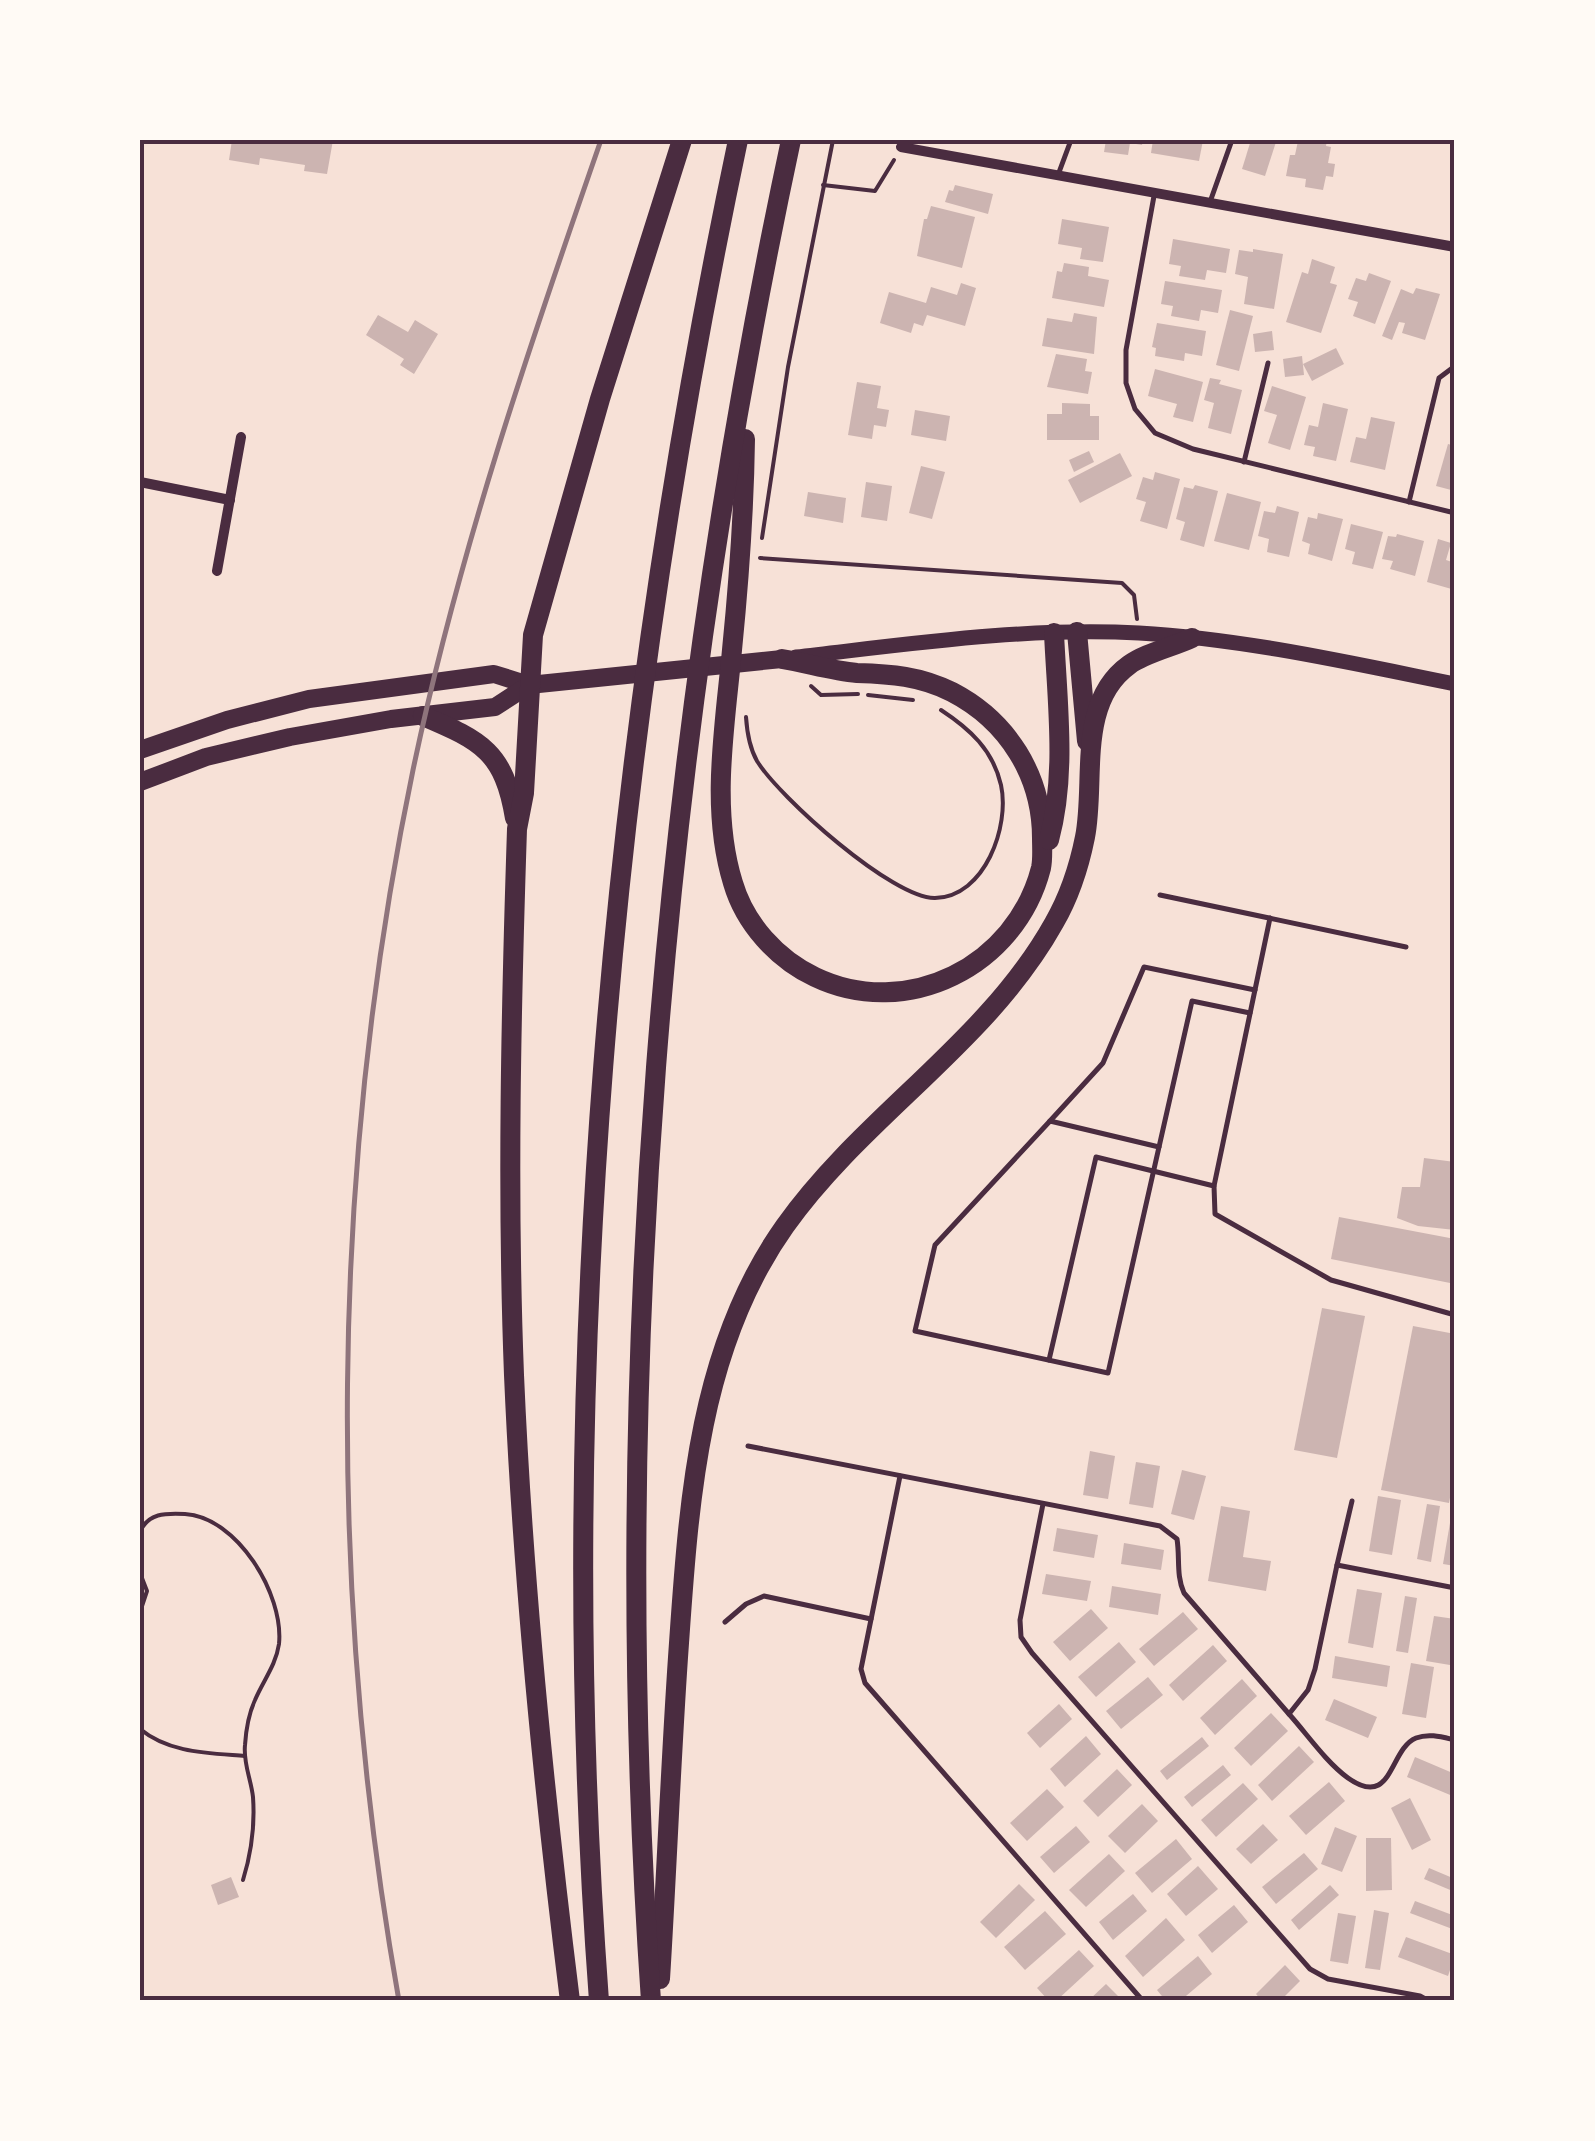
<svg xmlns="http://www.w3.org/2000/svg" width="1595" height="2141" font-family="Signika,sans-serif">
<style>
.building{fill:#ccb4b1}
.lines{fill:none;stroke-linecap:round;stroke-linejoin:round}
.path{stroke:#4a2c40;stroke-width:4}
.service{stroke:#4a2c40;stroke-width:5}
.minor{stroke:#4a2c40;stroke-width:10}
.secondary{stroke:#4a2c40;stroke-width:15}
.primary{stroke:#4a2c40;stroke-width:18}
.motorway{stroke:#4a2c40;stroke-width:20}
.rail{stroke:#8f747c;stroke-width:5}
.neatline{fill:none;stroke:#4a2c40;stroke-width:4}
</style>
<rect width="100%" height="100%" fill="#f7e1d7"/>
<!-- building -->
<g class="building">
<polygon points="232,140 333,140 327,174 304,171 305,165 260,158 259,165 229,160"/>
<polygon points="1106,140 1143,140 1142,145 1130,143 1128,155 1104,152"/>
<polygon points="1153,140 1203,140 1199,161 1151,153"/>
<polygon points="1251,140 1276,142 1265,176 1242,169"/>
<polygon points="1305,140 1327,140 1326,146 1331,147 1328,163 1335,164 1333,177 1326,176 1323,190 1305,187 1306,179 1286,176 1290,155 1295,155 1298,141"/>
<polygon points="955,185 993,194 988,214 945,202 949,190 953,191"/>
<polygon points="931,206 975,217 962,268 917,256 924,219 927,219"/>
<polygon points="1062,219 1109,227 1103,262 1080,259 1082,248 1058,244"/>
<polygon points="1173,239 1230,249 1226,273 1207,270 1205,280 1179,276 1181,266 1169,264"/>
<polygon points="1253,249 1283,254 1274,309 1244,304 1248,277 1235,274 1239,250 1253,252"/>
<polygon points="1312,259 1335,267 1330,283 1337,285 1321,333 1286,322 1302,272 1308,274"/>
<polygon points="1064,263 1089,267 1088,276 1109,280 1104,307 1052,298 1057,271 1062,272"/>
<polygon points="1369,273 1391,281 1375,324 1353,316 1358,302 1348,299 1356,278 1366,281"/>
<polygon points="1165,281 1222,290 1218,313 1201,310 1199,321 1171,316 1173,306 1161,304"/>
<polygon points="961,283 976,288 965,326 927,315 923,326 914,323 911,333 880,323 889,292 926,303 931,287 957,295"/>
<polygon points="1416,288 1440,294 1425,340 1402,333 1405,323 1399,322 1392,340 1382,336 1401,289 1413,294"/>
<polygon points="1230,310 1253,316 1239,371 1216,365"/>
<polygon points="1074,313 1097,317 1094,354 1042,346 1047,318 1072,322"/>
<polygon points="378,315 408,332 415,320 438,334 414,374 400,365 404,359 366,335"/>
<polygon points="1157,323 1206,331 1202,356 1185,353 1184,361 1155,356 1156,348 1152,347"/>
<polygon points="1272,331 1274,350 1255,352 1253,334"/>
<polygon points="1336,348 1344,364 1312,381 1303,364"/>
<polygon points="1056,354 1087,359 1085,371 1092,372 1088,394 1047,387"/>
<polygon points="1302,356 1304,375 1285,377 1283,359"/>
<polygon points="1155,369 1203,382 1193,422 1173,417 1177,404 1148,396"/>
<polygon points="1210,378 1221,380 1219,384 1242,390 1231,434 1208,428 1214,403 1204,400"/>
<polygon points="857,382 881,386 877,408 889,410 886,427 874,425 872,439 848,435"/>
<polygon points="1272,386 1306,397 1290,450 1268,443 1277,415 1264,411"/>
<polygon points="1062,403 1090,404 1090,416 1099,416 1099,440 1047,440 1047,414 1062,414"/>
<polygon points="1323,403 1348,409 1336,461 1313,456 1315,447 1304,445 1309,425 1318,427"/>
<polygon points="915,410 950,416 946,441 911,435"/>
<polygon points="1371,417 1395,422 1385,470 1350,462 1356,437 1366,439"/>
<polygon points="1448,444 1455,446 1455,491 1436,486"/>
<polygon points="1089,451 1094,462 1074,472 1069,460"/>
<polygon points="1120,453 1132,476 1080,503 1068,480"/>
<polygon points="921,466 945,472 932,519 909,513"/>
<polygon points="1155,472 1180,479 1167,529 1140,521 1146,502 1136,499 1143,477 1153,480"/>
<polygon points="866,482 892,486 887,521 861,517"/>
<polygon points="1195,485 1218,491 1204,547 1180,540 1185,522 1176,519 1184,487 1193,489"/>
<polygon points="808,492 846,498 843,523 804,516"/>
<polygon points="1227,493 1261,502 1249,550 1214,541"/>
<polygon points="1277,506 1299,512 1289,557 1267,552 1269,539 1258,536 1264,511 1275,513"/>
<polygon points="1318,513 1343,519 1332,561 1308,554 1310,544 1302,541 1308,517 1317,519"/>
<polygon points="1351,524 1383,532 1373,569 1352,564 1355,552 1345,549"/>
<polygon points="1397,534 1424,541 1415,576 1390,569 1393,561 1382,559 1388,536 1396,537"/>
<polygon points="1438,539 1451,543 1446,560 1455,563 1455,590 1427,582"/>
<polygon points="1424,1158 1455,1162 1455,1230 1418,1226 1397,1218 1402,1187 1420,1187"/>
<polygon points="1339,1217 1455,1239 1455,1284 1331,1259"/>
<polygon points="1322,1308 1365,1316 1337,1458 1294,1450"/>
<polygon points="1413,1326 1455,1334 1455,1471 1449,1503 1381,1490"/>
<polygon points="1090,1451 1115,1456 1108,1499 1083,1495"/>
<polygon points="1136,1462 1160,1466 1153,1508 1129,1504"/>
<polygon points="1182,1470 1206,1476 1194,1520 1171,1514"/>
<polygon points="1378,1496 1401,1500 1392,1555 1369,1551"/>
<polygon points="1427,1504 1440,1506 1431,1562 1417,1559"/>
<polygon points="1221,1506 1250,1511 1243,1557 1271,1561 1266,1591 1208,1581"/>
<polygon points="1451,1517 1455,1518 1455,1566 1443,1564"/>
<polygon points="1057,1528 1098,1535 1094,1558 1053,1551"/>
<polygon points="1124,1543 1164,1550 1161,1570 1121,1564"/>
<polygon points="1046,1574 1091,1581 1087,1601 1042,1594"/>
<polygon points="1112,1586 1161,1594 1158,1615 1109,1607"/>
<polygon points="1357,1589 1382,1593 1373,1648 1348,1643"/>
<polygon points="1405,1596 1417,1598 1408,1653 1396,1651"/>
<polygon points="1091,1609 1108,1628 1070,1661 1053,1642"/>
<polygon points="1183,1612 1198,1629 1154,1666 1139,1649"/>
<polygon points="1434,1616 1455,1619 1450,1665 1426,1661"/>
<polygon points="1119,1642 1136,1662 1096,1697 1078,1677"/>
<polygon points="1213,1645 1227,1661 1183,1701 1169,1685"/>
<polygon points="1335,1656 1390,1666 1387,1687 1332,1678"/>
<polygon points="1411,1663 1434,1667 1426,1718 1402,1714"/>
<polygon points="1148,1677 1163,1695 1121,1729 1106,1711"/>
<polygon points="1242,1679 1257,1696 1215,1735 1200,1718"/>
<polygon points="1334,1699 1377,1717 1368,1738 1325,1720"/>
<polygon points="1059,1704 1072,1719 1040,1748 1027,1733"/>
<polygon points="1271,1713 1288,1731 1251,1766 1234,1748"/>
<polygon points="1086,1736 1101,1754 1065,1787 1050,1769"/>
<polygon points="1202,1737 1209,1746 1167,1780 1160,1771"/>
<polygon points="1299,1746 1314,1762 1272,1801 1258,1785"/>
<polygon points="1415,1757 1455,1774 1455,1797 1407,1777"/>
<polygon points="1223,1765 1231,1775 1192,1807 1184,1797"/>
<polygon points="1117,1769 1132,1785 1098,1817 1083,1801"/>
<polygon points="1329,1782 1345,1801 1306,1835 1289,1816"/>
<polygon points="1243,1783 1258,1799 1216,1837 1201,1820"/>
<polygon points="1047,1789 1064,1807 1027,1841 1010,1823"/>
<polygon points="1410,1798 1431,1840 1412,1850 1391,1808"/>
<polygon points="1142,1804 1158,1821 1125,1853 1108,1836"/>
<polygon points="1263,1824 1278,1840 1251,1864 1236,1849"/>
<polygon points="1076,1826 1090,1842 1054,1873 1040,1857"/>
<polygon points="1335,1827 1357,1836 1342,1872 1321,1864"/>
<polygon points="1366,1838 1391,1838 1392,1890 1366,1891"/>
<polygon points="1176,1839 1192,1859 1152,1893 1135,1873"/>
<polygon points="1304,1853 1318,1869 1276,1904 1262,1887"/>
<polygon points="1109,1854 1125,1871 1086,1907 1069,1890"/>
<polygon points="1198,1866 1218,1889 1186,1916 1167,1894"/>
<polygon points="1429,1868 1455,1879 1455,1892 1424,1879"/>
<polygon points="231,1877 239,1897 218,1905 211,1885"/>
<polygon points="1019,1884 1035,1900 996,1938 980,1922"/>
<polygon points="1330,1885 1339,1895 1299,1930 1291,1920"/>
<polygon points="1133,1894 1147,1911 1113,1940 1099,1922"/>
<polygon points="1415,1901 1455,1916 1455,1930 1410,1913"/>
<polygon points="1234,1905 1248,1922 1212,1953 1198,1935"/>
<polygon points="1374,1910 1389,1913 1380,1970 1365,1968"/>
<polygon points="1045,1911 1066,1934 1025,1970 1004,1947"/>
<polygon points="1338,1913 1356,1916 1348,1964 1330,1961"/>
<polygon points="1166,1918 1185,1940 1143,1977 1125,1956"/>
<polygon points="1406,1937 1455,1955 1448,1976 1398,1957"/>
<polygon points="1079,1950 1094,1966 1056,2001 1049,2001 1037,1988"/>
<polygon points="1198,1956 1212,1974 1180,2001 1166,2001 1157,1990"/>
<polygon points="1285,1965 1300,1981 1280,2001 1262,2001 1256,1994"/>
<polygon points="1106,1984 1123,2001 1088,2001"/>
</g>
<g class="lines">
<!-- path -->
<g class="path">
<polyline points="823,185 875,191 894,160"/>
<polyline points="762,538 788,367 833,140"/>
<polyline points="760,558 1122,583 1134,595 1137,619"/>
<polyline points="811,686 821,695 858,694"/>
<polyline points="868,695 913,700"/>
<path d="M746 717C747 732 749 747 757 761 779 797 893 899 935 898 985 897 1010 826 1001 785 993 750 970 729 941 710"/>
<path d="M140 1532C148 1513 165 1513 185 1514 237 1517 284 1594 279 1644 276 1665 263 1681 255 1700 249 1713 246 1730 245 1745 243 1763 251 1779 253 1797 255 1825 251 1854 243 1880"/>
<polyline points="140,1573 147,1591 140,1612"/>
<path d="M140 1729C169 1753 208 1753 245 1756"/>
</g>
<!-- service -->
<g class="service">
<polyline points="1058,175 1071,140"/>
<polyline points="1154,196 1126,350 1126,383 1135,409 1155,433 1193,449 1455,513"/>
<polyline points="1210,202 1232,140"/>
<polyline points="1244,462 1268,363"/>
<polyline points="1409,502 1439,378 1455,366"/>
<polyline points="1160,895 1406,947"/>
<polygon points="1050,1121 1159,1147 1108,1373 915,1331 935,1245"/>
<polyline points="1050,1121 1103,1063 1144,967 1255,990"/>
<polyline points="1159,1147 1192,1001 1250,1013"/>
<polyline points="1214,1186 1270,918"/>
<polyline points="1049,1360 1096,1157 1214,1186 1215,1214 1331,1280 1455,1315"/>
<path d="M748 1446 1160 1526 1177 1539C1180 1557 1176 1576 1184 1593L1289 1714"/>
<polyline points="900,1476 861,1669 865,1683 1143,2001"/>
<polyline points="1043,1504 1020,1620 1021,1637 1032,1653 1310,1969 1328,1979 1420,1996 1429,2001"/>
<polyline points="1337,1565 1352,1501"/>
<path d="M1455 1588 1337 1565 1315 1669 1308 1690 1289 1714C1307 1734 1326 1762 1348 1778 1393 1810 1389 1749 1416 1738 1429 1733 1442 1737 1455 1740"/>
<polyline points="725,1622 746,1604 764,1596 871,1619"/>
<polyline points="1452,2001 1455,1994"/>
</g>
<!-- minor -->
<g class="minor">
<polyline points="901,147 1455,247"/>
<polyline points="140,482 230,500"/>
<polyline points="217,571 241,437"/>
</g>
<!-- secondary -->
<path class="secondary" d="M796 657C910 644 1024 627 1139 633 1245 639 1351 663 1455 684"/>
<!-- primary -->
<g class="primary">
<polyline points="140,750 227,720 309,699 494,674 529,685 782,659"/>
<polyline points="140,782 206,757 290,737 391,719 495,707 529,685"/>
</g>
<!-- motorway -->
<g class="motorway">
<path d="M745 439C744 510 739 580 732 650 725 726 710 809 733 883 745 924 777 959 815 977 907 1021 1016 966 1041 868 1043 859 1042 848 1042 838 1042 776 1008 721 952 692 920 676 891 674 857 673 832 671 807 663 782 659"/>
<polyline points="1077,632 1087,741"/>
<path d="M423 716C482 741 504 752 515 818"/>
<path d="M1049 840C1067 774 1057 701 1054 633"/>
<path d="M660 1979C667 1867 671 1755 679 1643 689 1499 699 1347 785 1226 864 1115 987 1043 1054 923 1069 897 1079 867 1085 837 1096 782 1076 703 1129 665 1145 653 1173 647 1192 638"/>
<path d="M570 2001C544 1793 523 1584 514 1375 507 1193 511 1011 517 829L524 793 533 635 600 399 682 140"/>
<path d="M599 2001C553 1383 610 746 738 140"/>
<path d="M651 2001C608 1380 661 748 791 140"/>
</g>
<!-- rail -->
<path class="rail" d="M399 2001C327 1595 329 1174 413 770 458 555 529 347 601 140"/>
</g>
<!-- border -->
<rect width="1595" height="2141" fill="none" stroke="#fffaf5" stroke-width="285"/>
<rect x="142" y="142" width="1310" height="1856" class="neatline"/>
</svg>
